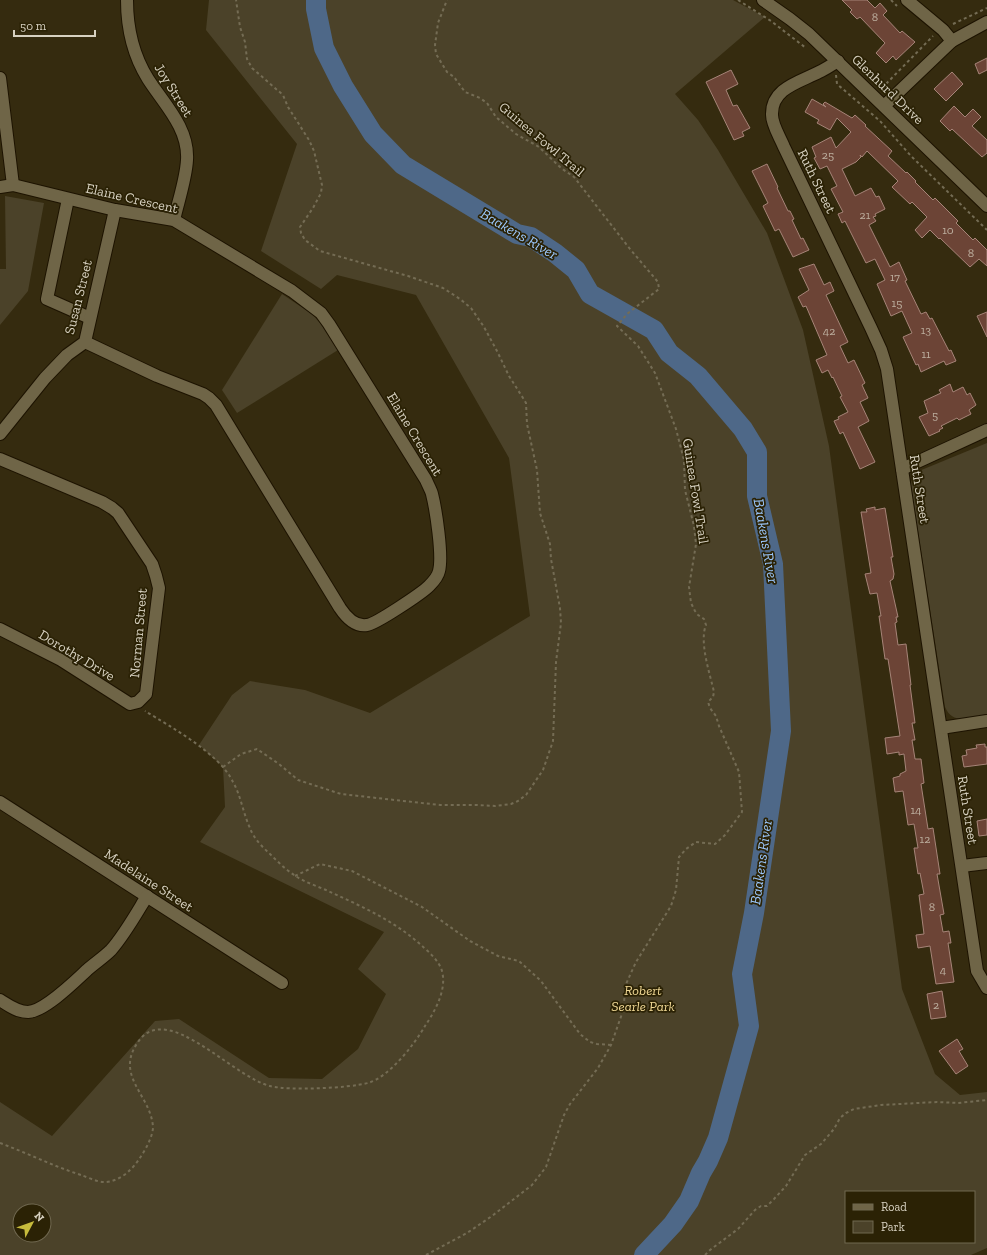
<svg xmlns="http://www.w3.org/2000/svg" width="987" height="1255" font-family="'Zilla Slab',serif">
<style>
.green{fill:#4b4229;fill-rule:evenodd}
.lines{fill:none;stroke-linecap:round;stroke-linejoin:round}
.river{stroke:#4e6888;stroke-width:20}
.building{fill:#6c4436;stroke:#a68478}
.minor-casing{stroke:#1d1300;stroke-width:14}
.tertiary-casing{stroke:#1d1300;stroke-width:14}
.path{stroke:#746c54;stroke-width:2;stroke-dasharray:3 3;stroke-linecap:butt}
.minor{stroke:#6f6547;stroke-width:12}
.tertiary{stroke:#6f6547;stroke-width:12}
.labels{text-anchor:middle;stroke-width:3.5;stroke-linejoin:round;paint-order:stroke}
.number-label{font-size:12px;fill:#bcae9e}
.street-label{font-size:14px;fill:#d7d1c1;stroke:#2b2205}
.park-label{font-size:14px;font-style:italic;fill:#f1d996;stroke:#2b2205}
.water-label{font-size:15px;font-style:italic;fill:#9bc7fc;stroke:#2b2205}
</style>
<rect width="100%" height="100%" fill="#352b0f"/>
<!-- green -->
<g class="green">
<path d="M209 0H733L765 17 675 94 698 120 718 150 767 233 803 330 829 446 902 989 935 1074 960 1095 987 1092V1248L971 1255H0V1102L52 1136 155 1021 179 1019 269 1078 322 1079 358 1049 386 994 358 969 384 932 200 842 225 807 223 767 199 745 232 695 250 681 305 690 370 713 530 616 509 458 416 295 337 275 321 289 261 251 297 144 206 30ZM846 1192H974V1242H846ZM20 1211H44V1235H20Z"/>
<polygon points="5,196 44,203 28,291 0,325 0,269 6,269"/>
<polygon points="282,294 312,314 320,323 338,350 237,413 222,390"/>
<path d="M987 443V714C971 717 953 726 945 707L911 485 913 475 919 471Z"/>
</g>
<g class="lines">
<!-- river -->
<polyline class="river" points="316,0 316,9 324,48 343,86 373,134 403,165 517,234 531,237 555,253 576,270 590,294 654,330 669,353 698,376 743,429 757,452 757,496 773,564 781,731 754,913 742,974 749,1026 718,1138 708,1161 701,1173 689,1201 673,1224 644,1255"/>
</g>
<!-- building -->
<g class="building">
<polygon points="842,0 867,0 875,8 880,3 887,11 883,15 900,33 902,31 915,42 896,60 893,56 886,63 876,53 885,43 860,17 857,19 850,12 852,10"/>
<polygon points="987,58 987,70 979,74 975,64"/>
<polygon points="731,70 738,84 726,90 733,106 737,105 750,128 742,132 744,136 734,140 706,82"/>
<polygon points="952,72 963,84 946,101 934,89"/>
<polygon points="812,99 826,107 823,104 825,102 852,118 855,115 866,125 865,126 892,151 888,156 906,173 907,172 916,181 915,182 933,200 935,198 958,221 956,223 973,240 975,238 987,250 987,266 979,259 970,267 940,238 939,239 930,230 922,238 915,230 927,217 912,202 910,204 892,187 898,181 867,151 862,157 860,155 861,157 856,162 842,169 855,196 871,188 876,197 879,196 885,209 875,214 876,216 873,217 876,221 869,225 890,267 899,262 907,280 905,281 921,314 926,312 930,319 932,318 949,351 951,350 956,361 946,365 944,361 921,372 918,364 916,365 903,337 912,333 902,311 891,316 877,284 885,280 875,259 866,263 845,221 842,223 838,214 843,212 831,189 837,186 827,166 820,169 814,158 816,157 812,147 831,137 836,148 851,132 837,118 830,130 817,123 819,120 805,112"/>
<polygon points="954,106 965,117 973,109 981,117 972,126 987,140 987,153 982,157 952,129 950,131 940,121"/>
<polygon points="767,164 778,187 777,188 788,211 790,211 794,219 792,220 801,239 803,238 809,250 793,257 779,229 775,231 763,206 768,203 752,171"/>
<polygon points="814,264 824,285 830,282 834,291 826,295 848,342 840,346 848,363 854,360 865,383 862,385 868,398 860,402 869,421 858,427 875,462 860,469 843,432 840,434 834,421 839,419 838,417 848,412 840,397 842,396 833,377 832,378 828,370 822,373 816,360 827,355 806,306 803,307 798,297 809,290 799,269"/>
<polygon points="987,312 987,337 977,316"/>
<polygon points="950,384 953,392 963,387 967,395 970,393 976,405 969,410 971,414 959,420 957,418 941,426 943,428 939,430 940,431 929,436 919,417 928,413 924,401 941,393 939,390"/>
<polygon points="875,507 875,510 885,508 893,557 891,557 894,574 893,579 890,581 898,617 896,617 897,622 895,623 898,645 906,644 911,685 910,685 915,723 912,723 915,740 912,740 915,759 921,759 924,783 921,784 928,829 933,828 940,874 937,874 944,914 940,915 943,932 949,931 951,943 948,943 954,982 936,984 930,946 918,948 916,935 924,934 919,895 924,894 920,873 918,874 914,848 918,848 914,824 908,825 903,791 895,792 893,778 900,776 900,774 906,771 904,754 899,755 899,752 887,754 885,738 900,736 888,659 885,659 879,616 881,616 877,593 870,594 865,574 871,573 861,512 867,512 866,509"/>
<polygon points="985,744 985,747 987,747 987,764 964,767 962,756 967,755 966,750 977,748 976,745"/>
<polygon points="987,819 987,835 979,836 977,821"/>
<polygon points="942,991 946,1017 931,1019 927,994"/>
<polygon points="957,1039 963,1049 959,1051 968,1066 956,1074 939,1051"/>
</g>
<g class="lines">
<!-- minor casing -->
<g class="minor-casing">
<g id="minor">
<path d="M127 0C127 28 133 55 148 79 164 104 189 128 187 160 186 179 178 202 174 220"/>
<polyline points="907,0 943,30 952,41"/>
<path d="M838 61C831 65 826 69 819 72 800 82 771 88 772 115 772 125 780 137 784 147L871 328 881 350 887 369 977 971 987 988"/>
<polyline points="0,78 13,185"/>
<polyline points="884,106 952,41 987,22"/>
<path d="M0 187 13 185 115 210 174 220 292 291 321 313 329 324 426 480C428 485 431 490 432 494 436 510 443 556 439 571 438 576 433 582 429 586 422 593 376 624 367 625 355 627 346 617 340 608L216 405 209 398 203 394 157 376 85 342"/>
<polyline points="68,199 47,299 90,318"/>
<polyline points="0,434 45,378 67,355 85,342 115,210"/>
<polyline points="0,459 102,502 112,508 118,513 152,564 156,576 159,588 146,694 138,702 130,704 61,660 0,629"/>
<polyline points="902,469 987,430"/>
<polyline points="941,728 987,721"/>
<polyline points="0,802 282,983"/>
<polyline points="962,866 987,863"/>
<path d="M0 1000C8 1005 17 1012 28 1012 45 1011 74 982 87 970 95 963 104 957 111 950 125 934 136 914 147 896"/>
</g>
</g>
<!-- tertiary casing -->
<g class="tertiary-casing">
<polyline id="tertiary" points="763,0 790,19 809,34 987,206"/>
</g>
<!-- path -->
<g class="path">
<polyline points="738,0 771,21 806,48"/>
<polyline points="891,0 897,6"/>
<polyline points="953,24 987,8"/>
<polyline points="836,75 837,84 880,121 911,156 987,230"/>
<polyline points="882,88 933,36"/>
<polyline points="223,767 241,754 257,749 279,764 298,780 341,794 440,805 477,805 495,806 511,804 518,801 526,795 543,770 553,741 556,662 561,623 560,608 551,559 550,544 540,513 537,470 527,424 526,403 523,398 509,376 497,351 484,327 471,308 460,299 443,288 408,276 320,251 305,240 301,233 300,227 313,208 321,193 322,185 314,151 309,140 288,107 283,95 252,68 247,59 245,42 240,27 236,0"/>
<polyline points="295,876 320,864 352,871 422,907 470,941 498,956 519,961 541,981 580,1034 590,1042 597,1044 611,1045"/>
<path d="M0 1143C27 1153 53 1166 81 1175 87 1177 95 1181 102 1182 112 1183 123 1177 130 1170 139 1162 153 1139 153 1127 151 1095 114 1076 138 1042 142 1036 148 1031 155 1030 187 1023 238 1078 270 1086 289 1091 349 1088 368 1083 389 1077 414 1045 425 1026 435 1011 447 990 442 971 439 961 429 952 422 946 395 921 361 906 328 891 317 886 304 882 294 875 285 869 277 861 269 853 262 847 253 837 250 828 243 813 241 796 233 782 220 754 171 727 145 711"/>
<path d="M426 1255 467 1233 492 1216 532 1185 546 1167 564 1115 570 1104 598 1068 611 1045 623 1011 626 984 636 962 671 906 676 890 679 857 686 849 696 842 715 844 725 835 742 812 739 772 719 726 716 716 710 708 708 702 713 697 714 692C710 674 699 642 706 625L704 619 698 615 695 611 691 603 689 587 696 544 694 526 685 490 684 460 676 429 655 373 638 346 617 326 627 314 659 289 658 282 630 249 574 177 561 168 539 147 516 134 496 117 487 103 480 98 465 92 454 77 447 72 436 54 435 45 438 23 447 0"/>
<polyline points="705,1255 710,1250 738,1229 755,1210 761,1206 767,1206 774,1199 786,1186 805,1155 821,1144 834,1129 840,1118 846,1113 854,1109 881,1105 937,1102 958,1103 987,1100"/>
</g>
<!-- minor -->
<use href="#minor" class="minor"/>
<!-- tertiary -->
<use href="#tertiary" class="tertiary"/>
</g>
<g class="labels">
<!-- number labels -->
<g class="number-label">
<text x="875" y="21">8</text>
<text x="828" y="159">25</text>
<text x="865" y="219">21</text>
<text x="948" y="234">10</text>
<text x="971" y="257">8</text>
<text x="895" y="281">17</text>
<text x="897" y="307">15</text>
<text x="926" y="334">13</text>
<text x="829" y="335">42</text>
<text x="926" y="358">11</text>
<text x="935" y="419">5</text>
<text x="916" y="814">14</text>
<text x="925" y="843">12</text>
<text x="932" y="911">8</text>
<text x="943" y="974">4</text>
<text x="936" y="1009">2</text>
</g>
<!-- street labels -->
<g class="street-label">
<text transform="translate(888 89) rotate(44)" y="5">Glenhurd Drive</text>
<text transform="translate(174 90) rotate(58)" y="5">Joy Street</text>
<text transform="translate(542 139) rotate(40)" y="5">Guinea Fowl Trail</text>
<text transform="translate(817 181) rotate(64)" y="5">Ruth Street</text>
<text transform="translate(132 198) rotate(13)" y="5">Elaine Crescent</text>
<text transform="translate(78 297) rotate(-76)" y="5">Susan Street</text>
<text transform="translate(415 434) rotate(59)" y="5">Elaine Crescent</text>
<text transform="translate(920 489) rotate(81)" y="5">Ruth Street</text>
<text transform="translate(696 491) rotate(81)" y="5">Guinea Fowl Trail</text>
<text transform="translate(138 633) rotate(-85)" y="5">Norman Street</text>
<text transform="translate(77 655) rotate(31)" y="5">Dorothy Drive</text>
<text transform="translate(968 810) rotate(81)" y="5">Ruth Street</text>
<text transform="translate(149 880) rotate(33)" y="5">Madelaine Street</text>
</g>
<!-- park labels -->
<g class="park-label">
<text x="643" y="995">Robert<tspan x="643" dy="16">Searle Park</tspan></text>
</g>
<!-- water labels -->
<g class="water-label">
<text transform="translate(519 234) rotate(30)" y="5">Baakens River</text>
<text transform="translate(766 541) rotate(80)" y="5">Baakens River</text>
<text transform="translate(761 862) rotate(-82)" y="5">Baakens River</text>
</g>
</g>
<!-- legend -->
<rect x="845" y="1191" width="130" height="52" fill="#2b2205" stroke="#706850"/>
<rect x="853" y="1204" width="20" height="6" fill="#6f6547" stroke="#706850"/>
<text x="881" y="1211" font-size="12" fill="#d7d1c1">Road</text>
<rect x="853" y="1221" width="20" height="12" fill="#4b4229" stroke="#706850"/>
<text x="881" y="1231" font-size="12" fill="#d7d1c1">Park</text>
<!-- north arrow -->
<g transform="translate(32 1223) rotate(49)"><circle r="19" fill="#2b2205" stroke="#706850"/>
<path d="M0-3L7 15L0 10L-7 15Z" fill="#c7bb3c"/>
<text y="-6" font-size="11" font-weight="bold" text-anchor="middle" fill="#d7d1c1">N</text>
</g>
<!-- scale -->
<path d="M14 30v6h81v-6" fill="none" stroke="#d7d1c1" stroke-width="2"/>
<text x="20" y="30" font-size="12" fill="#d7d1c1" stroke="#2b2205" stroke-width="3" paint-order="stroke">50 m</text>
</svg>
